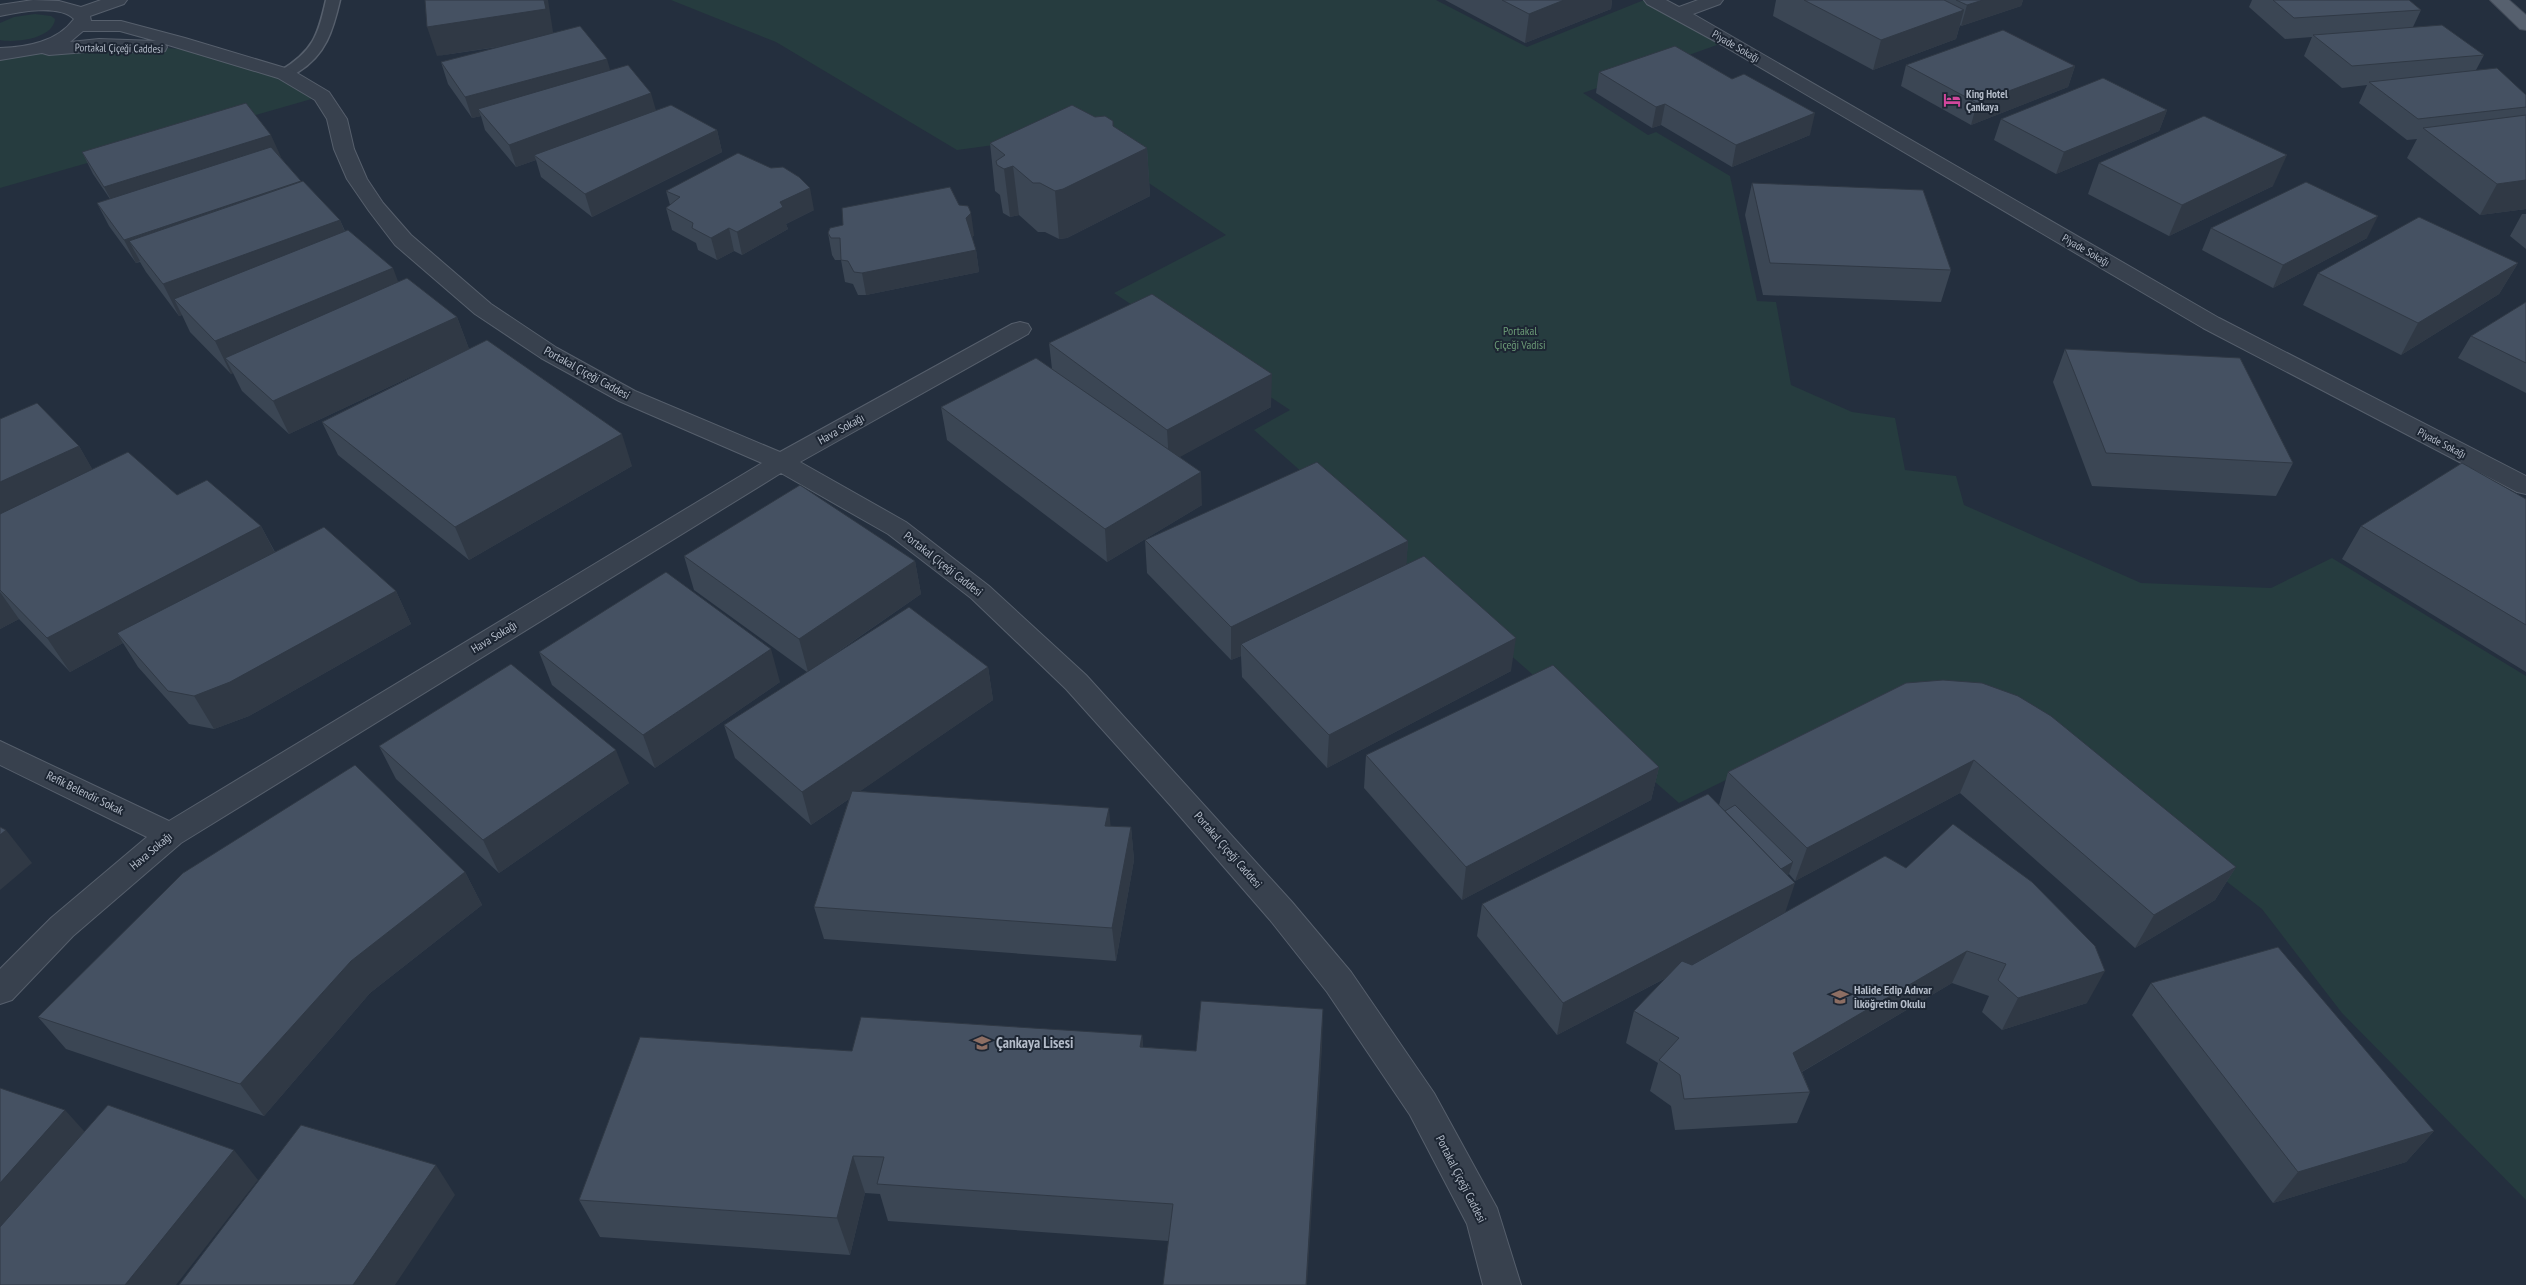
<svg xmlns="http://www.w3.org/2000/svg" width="2526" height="1285" font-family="'PT Sans Narrow',sans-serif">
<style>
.green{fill:#263c3f}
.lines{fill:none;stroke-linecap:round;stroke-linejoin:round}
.service-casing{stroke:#565f6c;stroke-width:3}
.minor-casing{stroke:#565f6c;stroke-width:2}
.primary-casing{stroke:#414a57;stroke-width:2}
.service{fill:#38414e;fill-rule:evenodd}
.minor{fill:#38414e;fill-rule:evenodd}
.primary{fill:#56606e;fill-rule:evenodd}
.wall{fill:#3b4654;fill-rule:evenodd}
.shaded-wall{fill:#303945}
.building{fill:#455162;stroke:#303945}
.labels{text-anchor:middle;stroke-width:4;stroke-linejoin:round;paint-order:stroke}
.far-street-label{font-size:11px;fill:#b4bcc9;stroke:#1d2633}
.far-poi-label{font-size:11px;font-weight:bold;fill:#b4bcc9;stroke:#1d2633;text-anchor:start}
.park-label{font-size:12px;fill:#6b9a76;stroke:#1d2633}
.street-label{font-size:12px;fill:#b4bcc9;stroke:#1d2633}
.poi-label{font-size:12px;font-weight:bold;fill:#b4bcc9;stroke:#1d2633;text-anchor:start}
.near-poi-label{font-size:15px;font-weight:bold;fill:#b4bcc9;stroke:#1d2633;text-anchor:start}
</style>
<rect width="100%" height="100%" fill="#242f3e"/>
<!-- green -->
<g class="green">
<polygon points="671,0 1436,0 1527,47 1644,0 1653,0 1728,41 1583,93 1648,135 1656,132 1730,176 1757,301 1776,302 1791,385 1852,412 1895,418 1905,470 1956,476 1964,505 2141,583 2271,588 2332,558 2526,676 2526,1200 2342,1013 2262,909 2037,734 1895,697 1679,803 1254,430 1290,410 1114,293 1226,235 1076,134 957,150 776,42"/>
<path d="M35 14 51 16 55 19C53 39 15 43 0 40V23L14 17Z"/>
<polygon points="153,47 208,51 285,74 322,96 0,188 0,54"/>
</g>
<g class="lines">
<!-- service casing -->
<g class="service-casing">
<path id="service" d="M326 0H340C333 30 326 55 298 72 292 76 287 79 280 77L278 74 280 71C313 51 318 36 326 0Z"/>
</g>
<!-- minor casing -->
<g class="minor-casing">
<g id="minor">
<path d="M33 0 59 1 81 7 101 0H127L124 4 90 16 91 21H121L185 38 292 70 329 92 347 119 354 149 367 179 383 203 411 235 491 304 557 348 635 391 780 452 1012 324 1020 322 1028 324 1031 329 1028 334 800 462 906 522 989 586 1086 675 1292 902 1351 972 1434 1093 1497 1208 1521 1285H1483L1467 1224 1410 1115 1327 992 1270 920 1171 806 1066 689 971 598 888 534 781 473 181 843 73 936 12 1000 0 1004V969L51 918 147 837 0 765V741L169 821 762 463 619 401 541 358 475 314 395 245 369 211 347 179 334 149 327 119 315 100 278 78 165 44 167 47 165 51 158 53 99 51 49 55 42 53 0 60V48C27 47 57 42 74 19 59 4 19 12 0 16V5ZM83 31H120L156 41 99 39 70 42Z"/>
<polygon points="1644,0 1666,0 1679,7 1698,0 1723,0 1720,4 1693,14 2219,318 2526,476 2526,494 2517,492 2203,328 1722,45 1647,4"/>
</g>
</g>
<!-- primary casing -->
<g class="primary-casing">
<polygon id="primary" points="2490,0 2509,0 2526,15 2526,30 2520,29"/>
</g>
<!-- service -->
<use href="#service" class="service"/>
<!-- minor -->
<use href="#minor" class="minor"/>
<!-- primary -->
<use href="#primary" class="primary"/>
</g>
<!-- wall -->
<g class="wall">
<polygon points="1445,0 1612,0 1611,9 1525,43"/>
<polygon points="1776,0 2023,0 2021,6 1961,26 1960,25 1956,39 1873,70 1773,16"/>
<polygon points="2252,0 2409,0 2421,10 2413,27 2484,55 2476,70 2526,107 2526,209 2480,215 2407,158 2417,139 2407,140 2359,103 2367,85 2342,88 2304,56 2312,37 2285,39 2249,7"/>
<polygon points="553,33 610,70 656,110 717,130 722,152 592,217 541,177 536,160 516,167 485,130 481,116 472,118 448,84 441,62 505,46 437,56"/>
<polygon points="1906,65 2075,66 2068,87 1971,125 1901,86"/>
<polygon points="1599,72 1810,135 1732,167 1661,125 1652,128 1596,93"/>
<polygon points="2167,110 2159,131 2056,174 1994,140 2001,119"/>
<polygon points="1095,117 1113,121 1113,126 1147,148 1150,196 1067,238 1059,239 1045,232 1038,232 1019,215 1010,217 1003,213 1000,195 995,191 990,143"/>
<polygon points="82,152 281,157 280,157 301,181 340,220 345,231 398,282 457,317 469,349 632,466 469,560 338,455 322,422 446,360 289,434 242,391 233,373 231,374 190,332 182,315 179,316 146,272 140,262 136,263 109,226 97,203 110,199 93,174"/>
<polygon points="2099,163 2273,186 2169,236 2088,194"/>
<polygon points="1752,183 1951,270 1941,302 1763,295 1745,215"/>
<polygon points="666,191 814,210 786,224 788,229 742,255 734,251 717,260 698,250 696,243 672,230 666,208 670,205"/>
<polygon points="2522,214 2526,214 2526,249 2510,236"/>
<polygon points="843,225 974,235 972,237 976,250 979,272 866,295 858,295 853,284 845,282 841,260 835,260 832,255 828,233"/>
<polygon points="2211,228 2367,238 2273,288 2202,250"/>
<polygon points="2518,263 2499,294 2401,355 2303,305 2318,273"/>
<polygon points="2526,302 2526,393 2458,358 2471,336"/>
<polygon points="1049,343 1271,407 1179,457 1202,505 1107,562 947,440 941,407 1052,369"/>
<polygon points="2065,349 2293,463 2276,496 2092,486 2053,382"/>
<polygon points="0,419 79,446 92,469 177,495 261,526 275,552 396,591 411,624 249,716 214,729 189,724 138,667 123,643 70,672 19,619 0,629"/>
<polygon points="2526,499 2526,672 2342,559 2361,526"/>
<polygon points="1145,540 1408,541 1406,564 1511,671 1327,768 1242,677 1241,656 1231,660 1147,573"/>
<polygon points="684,556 915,561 921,594 829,658 988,667 993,700 860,791 1111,826 1131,827 1134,860 1116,961 824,939 814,907 849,799 811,825 735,758 724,725 807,672 694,590"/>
<polygon points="539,652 780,682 655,768 552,685"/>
<path d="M1906 683 2236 867 2215 900 2135 948 1960 793 1795 881 1789 874 1787 875 1785 913 1885 856 2087 1003 2002 1030 1982 1012 1989 996 1952 983 1802 1072 1810 1092 1797 1123 1675 1130 1671 1106 1650 1091 1658 1063 1626 1043 1634 1011 1666 978 1557 1035 1477 936 1482 904 1725 811 1719 805 1728 772ZM1716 952 1692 965H1691Z"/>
<polygon points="379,746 629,783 499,873 396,779"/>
<polygon points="1366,755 1659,767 1651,800 1462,900 1364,788"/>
<polygon points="465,872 482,905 370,993 264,1116 66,1049 38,1017"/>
<polygon points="2151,983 2434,1131 2406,1162 2273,1203 2132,1015"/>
<polygon points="1142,1035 1143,1047 1196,1051 1322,1048 1168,1241 888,1221 880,1194 865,1193 850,1255 600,1237 579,1200 852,1051"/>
</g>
<!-- shaded-wall -->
<g class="shaded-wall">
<polygon points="544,0 548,0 554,38 437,56 427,27"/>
<polygon points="1564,0 1612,0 1611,9 1525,43 1529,14"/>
<polygon points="1983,0 2023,0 2021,6 1961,26 1967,5"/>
<polygon points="1964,10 1956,39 1873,70 1881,40"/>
<polygon points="607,59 613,80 478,109 481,116 472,118 465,97"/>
<polygon points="2075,66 2068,87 1971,125 1977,103"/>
<polygon points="651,93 657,114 534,155 536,160 516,167 509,145"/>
<polygon points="1665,104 1661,125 1652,128 1656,107"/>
<polygon points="2167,110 2159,131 2056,174 2064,152"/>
<polygon points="1815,113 1810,135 1732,167 1736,145"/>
<polygon points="1113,121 1116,163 1147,148 1150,196 1067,238 1059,239 1055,191 1113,126"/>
<polygon points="717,130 722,152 592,217 585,194"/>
<polygon points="271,135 281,157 116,209 104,187"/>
<polygon points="2287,155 2273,186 2169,236 2182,205"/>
<polygon points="1013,166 1019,215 1010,217 1004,169"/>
<polygon points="2526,180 2526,209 2480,215 2497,184"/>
<polygon points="301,181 129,241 140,261 136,263 124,240"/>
<polygon points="810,188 814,210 786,224 788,229 742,255 737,232 780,202"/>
<polygon points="971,213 974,235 969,241 966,218"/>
<polygon points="2378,216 2367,238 2273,288 2283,265"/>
<polygon points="340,220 353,252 174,299 182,315 179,316 163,284"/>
<polygon points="729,228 734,251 717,260 711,238"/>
<polygon points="976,250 979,272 866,295 862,273"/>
<polygon points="2518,263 2499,294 2401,355 2418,323"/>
<polygon points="393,268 405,300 225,358 233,373 231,374 215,341"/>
<polygon points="457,317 469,349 289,434 273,401"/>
<polygon points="1272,374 1271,407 1169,463 1167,430"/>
<polygon points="622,434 632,466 469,560 455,527"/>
<polygon points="79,446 98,479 0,525 0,482"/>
<polygon points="1201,472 1202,505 1107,562 1105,529"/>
<polygon points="261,526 278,559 117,633 123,643 70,672 47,638"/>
<polygon points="1408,541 1406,574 1241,644 1241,656 1231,660 1231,627"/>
<polygon points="915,561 921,594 808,672 799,639"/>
<polygon points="396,591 411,624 249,716 214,729 194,696"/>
<polygon points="0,592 19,619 0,629"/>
<polygon points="1516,638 1511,671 1327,768 1329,735"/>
<polygon points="771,649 780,682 655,768 643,735"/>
<polygon points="988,667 993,700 811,825 802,792"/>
<polygon points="616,750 629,783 499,873 483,840"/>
<polygon points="1974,760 1960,793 1795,881 1807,848"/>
<polygon points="1659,767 1651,800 1462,900 1466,867"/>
<polygon points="1109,808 1112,841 1105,826"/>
<polygon points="1131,827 1134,860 1116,961 1112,928"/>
<polygon points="6,830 32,863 0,890 0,835"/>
<polygon points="1793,862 1789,874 1759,890 1763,878"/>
<polygon points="2236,867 2215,900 2135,948 2154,915"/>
<polygon points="465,872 482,905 370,993 264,1116 240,1084 351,961"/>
<polygon points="1795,883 1784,916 1557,1035 1563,1003"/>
<polygon points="1967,951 1952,983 1781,1084 1793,1053"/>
<polygon points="2105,971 2087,1003 2002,1030 2018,998"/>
<polygon points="1323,1009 1322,1048 1307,1285 1306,1285"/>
<polygon points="1142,1035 1145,1074 1140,1047"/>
<polygon points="65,1110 93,1141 0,1248 0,1183"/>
<polygon points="2434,1131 2406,1162 2273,1203 2298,1172"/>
<polygon points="234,1150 258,1180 176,1285 125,1285"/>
<polygon points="853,1156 865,1193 850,1255 837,1218"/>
<polygon points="436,1165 455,1195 395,1285 353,1285"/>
</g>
<!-- building -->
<g class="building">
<polygon points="425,0 544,0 546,9 427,27"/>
<polygon points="1502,0 1564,0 1529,14"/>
<polygon points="1804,0 1944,0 1964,10 1881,40"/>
<polygon points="1956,0 1983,0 1967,5"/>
<polygon points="2273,0 2409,0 2421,10 2294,18"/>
<polygon points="2442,25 2484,55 2352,66 2313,35"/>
<polygon points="580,26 607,59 465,97 441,62"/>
<polygon points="2003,30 2075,66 1977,103 1906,65"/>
<polygon points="1675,46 1732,79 1744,74 1815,113 1736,145 1665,104 1656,107 1599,72"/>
<polygon points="628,65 651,93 509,145 478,109"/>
<polygon points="2497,68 2526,95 2526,107 2418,119 2369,82"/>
<polygon points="2103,78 2167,110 2064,152 2001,119"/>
<polygon points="246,103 271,135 104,187 82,152"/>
<polygon points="671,105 717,130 585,194 534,155"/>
<polygon points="1072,105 1095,117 1105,116 1113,121 1113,126 1147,148 1063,189 1055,191 1040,183 1033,183 1013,166 1004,169 997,165 996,161 1005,155 990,143"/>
<polygon points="2526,115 2526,180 2497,184 2423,128"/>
<polygon points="2204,116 2287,155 2182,205 2099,163"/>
<polygon points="271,147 301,181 124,240 97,203"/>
<polygon points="738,153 771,168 783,167 799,177 810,188 780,202 783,207 737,232 729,228 711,238 692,228 693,223 666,208 680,197 666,191"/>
<polygon points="303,181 340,220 163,284 129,241"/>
<polygon points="2306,182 2378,216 2283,265 2211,228"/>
<polygon points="1752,183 1923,190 1951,270 1770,263"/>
<polygon points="950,187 959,205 968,206 971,213 966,218 976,250 862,273 854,272 848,261 841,260 840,238 831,238 828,233 830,228 843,225 842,208"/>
<polygon points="2419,217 2518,263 2418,323 2318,273"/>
<polygon points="348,230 393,268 215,341 174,299"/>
<polygon points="407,278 457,317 273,401 225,358"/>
<polygon points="1152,294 1272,374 1167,430 1049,343"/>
<polygon points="2526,302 2526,363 2471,336"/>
<polygon points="487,340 622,434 455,527 322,422"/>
<polygon points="2065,349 2240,358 2293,463 2106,453"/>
<polygon points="1036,358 1201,472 1105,529 941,407"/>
<polygon points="37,403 79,446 0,482 0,419"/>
<polygon points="128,452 177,495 207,480 261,526 47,638 0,590 0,514"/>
<polygon points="1317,462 1408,541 1231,627 1145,540"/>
<polygon points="2462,463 2526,499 2526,625 2361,526"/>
<polygon points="800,485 915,561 799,639 684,556"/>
<polygon points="324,527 396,591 230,682 194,696 168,691 117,633"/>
<polygon points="1424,556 1516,638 1329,735 1241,644"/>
<polygon points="666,572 771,649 643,735 539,652"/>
<polygon points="909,607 988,667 802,792 724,725"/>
<polygon points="511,664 616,750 483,840 379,746"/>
<polygon points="1553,665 1659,767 1466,867 1366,755"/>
<polygon points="1943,680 1982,683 2018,696 2051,716 2236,867 2154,915 1974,760 1807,848 1728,772 1906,683"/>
<polygon points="355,765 465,872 351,961 240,1084 38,1017 183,873"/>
<polygon points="852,791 1109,808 1105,826 1131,827 1112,928 814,907"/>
<polygon points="1708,794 1795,883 1563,1003 1482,904"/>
<polygon points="1735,805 1793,862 1781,869 1725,811"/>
<polygon points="1953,824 2032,882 2095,946 2105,971 2018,998 1998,980 2006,964 1967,951 1793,1053 1810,1092 1684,1099 1680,1075 1659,1060 1679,1038 1634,1011 1682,961 1692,965 1885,856 1906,868"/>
<polygon points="0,827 6,830 0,835"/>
<polygon points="2278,947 2434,1131 2298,1172 2151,983"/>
<polygon points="1201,1001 1323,1009 1306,1285 1163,1285 1173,1204 877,1184 884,1157 853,1156 837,1218 579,1200 640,1037 852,1051 861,1017 1142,1035 1140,1047 1196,1051"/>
<polygon points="0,1088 65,1110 0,1183"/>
<polygon points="108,1105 234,1150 125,1285 0,1285 0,1227"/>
<polygon points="301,1125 436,1165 353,1285 179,1285"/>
</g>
<!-- icons -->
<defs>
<g id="hotel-bare" transform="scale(1.35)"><path d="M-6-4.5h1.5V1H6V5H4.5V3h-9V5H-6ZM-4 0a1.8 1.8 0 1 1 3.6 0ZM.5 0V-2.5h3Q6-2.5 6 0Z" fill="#d1479c" stroke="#1d2633" stroke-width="2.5" paint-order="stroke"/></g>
<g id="school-bare" transform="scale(1.35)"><path d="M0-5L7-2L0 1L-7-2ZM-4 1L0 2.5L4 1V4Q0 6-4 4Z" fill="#8d6e63" stroke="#1d2633" stroke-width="2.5" paint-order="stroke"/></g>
</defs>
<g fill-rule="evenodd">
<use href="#hotel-bare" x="1952" y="100"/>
<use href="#school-bare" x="1840" y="997"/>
<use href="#school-bare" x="982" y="1043"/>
</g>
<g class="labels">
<!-- far-street labels -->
<g class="far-street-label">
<text transform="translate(1736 46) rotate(30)" y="4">Piyade Sokağı</text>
<text transform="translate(119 48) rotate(1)" y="4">Portakal Çiçeği Caddesi</text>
<text transform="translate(2086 250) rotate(30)" y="4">Piyade Sokağı</text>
<text transform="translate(2442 443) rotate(27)" y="4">Piyade Sokağı</text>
</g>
<!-- far-poi labels -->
<g class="far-poi-label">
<text x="1966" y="98">King Hotel<tspan x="1966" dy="13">Çankaya</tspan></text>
</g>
<!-- park labels -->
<g class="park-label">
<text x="1520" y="335">Portakal<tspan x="1520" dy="14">Çiçeği Vadisi</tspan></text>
</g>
<!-- street labels -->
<g class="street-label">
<text transform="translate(587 373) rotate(29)" y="4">Portakal Çiçeği Caddesi</text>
<text transform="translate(841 429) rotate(-29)" y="4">Hava Sokağı</text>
<text transform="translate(943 564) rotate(38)" y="4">Portakal Çiçeği Caddesi</text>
<text transform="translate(494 637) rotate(-31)" y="4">Hava Sokağı</text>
<text transform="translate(85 793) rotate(26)" y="4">Refik Belendir Sokak</text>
<text transform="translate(1228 850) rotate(49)" y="4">Portakal Çiçeği Caddesi</text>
<text transform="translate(151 851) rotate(-40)" y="4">Hava Sokağı</text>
<text transform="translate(1461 1179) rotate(63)" y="4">Portakal Çiçeği Caddesi</text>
</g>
<!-- poi labels -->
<g class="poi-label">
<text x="1854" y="994">Halide Edip Adıvar<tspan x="1854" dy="14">İlköğretim Okulu</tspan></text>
</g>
<!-- near-poi labels -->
<g class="near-poi-label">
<text x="996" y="1048">Çankaya Lisesi</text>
</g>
</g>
</svg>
